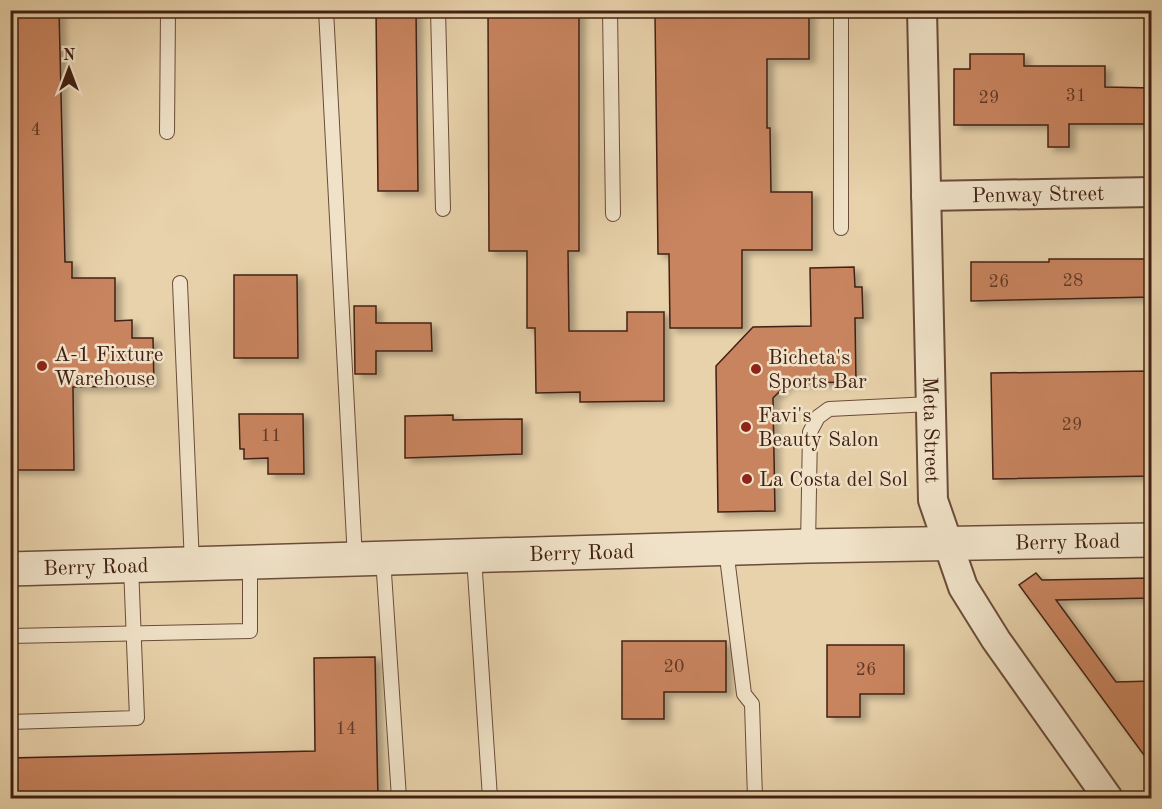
<svg xmlns="http://www.w3.org/2000/svg" width="1162" height="809" font-family="'Old Standard TT',serif">
<style>
.building{fill:#c8845e;stroke:#412014;stroke-width:1.5;filter:url(#shadow)}
.lines{fill:none;stroke-linecap:round;stroke-linejoin:round}
.service-casing{stroke:#6b4c3a;stroke-width:16}
.minor-casing{stroke:#6b4c3a;stroke-width:32}
.tertiary-casing{stroke:#6b4c3a;stroke-width:36}
.service{stroke:#f0e2c8;stroke-width:14}
.minor{stroke:#f0e2c8;stroke-width:28}
.tertiary{stroke:#f0e2c8;stroke-width:33}
.poi-dot{fill:#8f2418;stroke:#f0e2c8;stroke-width:2}
.labels{text-anchor:middle;stroke-width:5;stroke-linejoin:round;paint-order:stroke}
.number-label{font-size:18px;fill:#633926}
.street-label{font-size:21px;fill:#412014;stroke:#f0e2c8}
.poi-label{font-size:21px;fill:#412014;stroke:#f0e2c8;text-anchor:start}
</style>
<defs>
<filter id="shadow"><feDropShadow dx="6" dy="4" stdDeviation="3" flood-color="#0004"/></filter>
</defs>
<rect width="100%" height="100%" fill="#e8d2ab"/>
<filter id="stains"><feTurbulence type="fractalNoise" baseFrequency=".00333" numOctaves="4"/><feColorMatrix values="0 0 0 0 .2 0 0 0 0 .09 0 0 0 0 .02 0 0 0 .5 -.17"/></filter>
<radialGradient id="worn" r=".72"><stop offset=".6" stop-color="#630" stop-opacity="0"/><stop offset="1" stop-color="#630" stop-opacity=".3"/></radialGradient>
<!-- building -->
<g class="building">
<polygon points="10,10 59,10 65,262 72,262 72,278 115,278 115,321 132,320 132,338 153,338 154,386 73,387 74,470 10,470"/>
<polygon points="376,10 416,10 418,191 378,191"/>
<polygon points="488,10 579,10 579,251 568,251 569,331 627,331 627,312 664,312 664,401 580,402 580,392 536,393 535,328 527,328 527,251 489,251"/>
<polygon points="711,10 809,10 809,59 767,59 767,128 770,128 771,192 812,192 812,250 742,250 742,328 670,328 669,254 658,254 655,14 711,13"/>
<polygon points="970,54 1024,54 1024,66 1105,66 1105,87 1152,88 1152,124 1069,124 1069,147 1048,147 1048,125 954,125 954,69 970,69"/>
<polygon points="1049,259 1152,259 1152,297 971,301 971,262 1049,262"/>
<polygon points="854,267 855,287 862,287 863,318 855,318 856,382 788,383 773,398 775,511 718,512 716,366 753,327 811,326 810,268"/>
<polygon points="234,275 297,275 298,358 234,358"/>
<polygon points="354,306 376,306 376,323 431,323 432,351 376,351 376,374 355,374"/>
<polygon points="1152,371 1152,476 993,479 991,373"/>
<polygon points="239,414 303,414 304,474 268,474 268,458 244,459 244,449 240,449"/>
<polygon points="453,415 453,420 522,419 522,454 405,458 405,416"/>
<polygon points="1036,573 1042,580 1152,578 1152,598 1056,600 1116,682 1152,681 1152,766 1019,585"/>
<polygon points="622,641 726,641 726,692 664,692 664,719 622,719"/>
<polygon points="827,645 904,645 904,694 860,694 860,717 827,717"/>
<polygon points="375,657 378,798 10,798 10,758 315,751 314,658"/>
</g>
<g class="lines">
<!-- service casing -->
<g class="service-casing">
<g id="service">
<polyline points="326,10 355,559"/>
<polyline points="438,10 443,209"/>
<polyline points="610,10 613,214"/>
<polyline points="841,10 841,228"/>
<polyline points="167,132 168,10"/>
<polyline points="180,283 192,564"/>
<polyline points="808,546 810,432 818,417 829,409 931,404"/>
<polyline points="726,549 744,694 752,704 755,798"/>
<polyline points="474,557 490,798"/>
<polyline points="383,558 399,798"/>
<polyline points="10,636 250,631 250,562"/>
<polyline points="10,722 137,718 131,566"/>
</g>
</g>
<!-- minor casing -->
<g class="minor-casing">
<g id="minor">
<path id="s1" d="M922 10 933 500 963 587 996 640 1108 798"/>
<path id="s2" d="M926 196 1152 192"/>
</g>
</g>
<!-- tertiary casing -->
<g class="tertiary-casing">
<g id="tertiary">
<path id="s3" d="M10 569 808 546 1152 540"/>
</g>
</g>
<!-- service -->
<use href="#service" class="service"/>
<!-- minor -->
<use href="#minor" class="minor"/>
<!-- tertiary -->
<use href="#tertiary" class="tertiary"/>
</g>
<!-- markers -->
<g class="poi-dot">
<circle cx="42" cy="366" r="6"/>
<circle cx="756" cy="369" r="6"/>
<circle cx="746" cy="427" r="6"/>
<circle cx="747" cy="479" r="6"/>
</g>
<g class="labels">
<!-- number labels -->
<g class="number-label">
<text x="1076" y="101">31</text>
<text x="989" y="103">29</text>
<text x="36" y="135">4</text>
<text x="1073" y="286">28</text>
<text x="999" y="287">26</text>
<text x="1072" y="430">29</text>
<text x="271" y="441">11</text>
<text x="674" y="672">20</text>
<text x="866" y="675">26</text>
<text x="346" y="734">14</text>
</g>
<!-- street labels -->
<g class="street-label">
<text dy="7" stroke="none"><textPath href="#s2" startOffset="112">Penway Street</textPath></text>
<text dy="7" stroke="none"><textPath href="#s1" startOffset="420">Meta Street</textPath></text>
<text dy="7" stroke="none"><textPath href="#s3" startOffset="1058">Berry Road</textPath></text>
<text dy="7" stroke="none"><textPath href="#s3" startOffset="572">Berry Road</textPath></text>
<text dy="7" stroke="none"><textPath href="#s3" startOffset="86">Berry Road</textPath></text>
</g>
<!-- poi labels -->
<g class="poi-label">
<text x="54" y="361">A-1 Fixture<tspan x="54" dy="24">Warehouse</tspan></text>
<text x="768" y="364">Bicheta's<tspan x="768" dy="24">Sports Bar</tspan></text>
<text x="758" y="422">Favi's<tspan x="758" dy="24">Beauty Salon</tspan></text>
<text x="759" y="486">La Costa del Sol</text>
</g>
</g>
<!-- margin -->
<rect width="1162" height="809" fill="none" stroke="#e8d2ab" stroke-width="36"/>
<rect x="12" y="12" width="1138" height="785" fill="none" stroke="#412014" stroke-width="3"/>
<rect x="18" y="18" width="1126" height="773" fill="none" stroke="#412014" stroke-width="1.5"/>
<!-- north arrow -->
<g transform="translate(69 69)" stroke="#f0e2c8" stroke-width="4.5" paint-order="stroke">
<path d="M0-4.5L10 22L0 15L-10 22Z" fill="#412014"/>
<text y="-9" font-size="16" font-weight="bold" text-anchor="middle" fill="#412014">N</text>
</g>
<rect width="100%" height="100%" filter="url(#stains)"/>
<rect width="100%" height="100%" fill="url(#worn)"/>
</svg>
